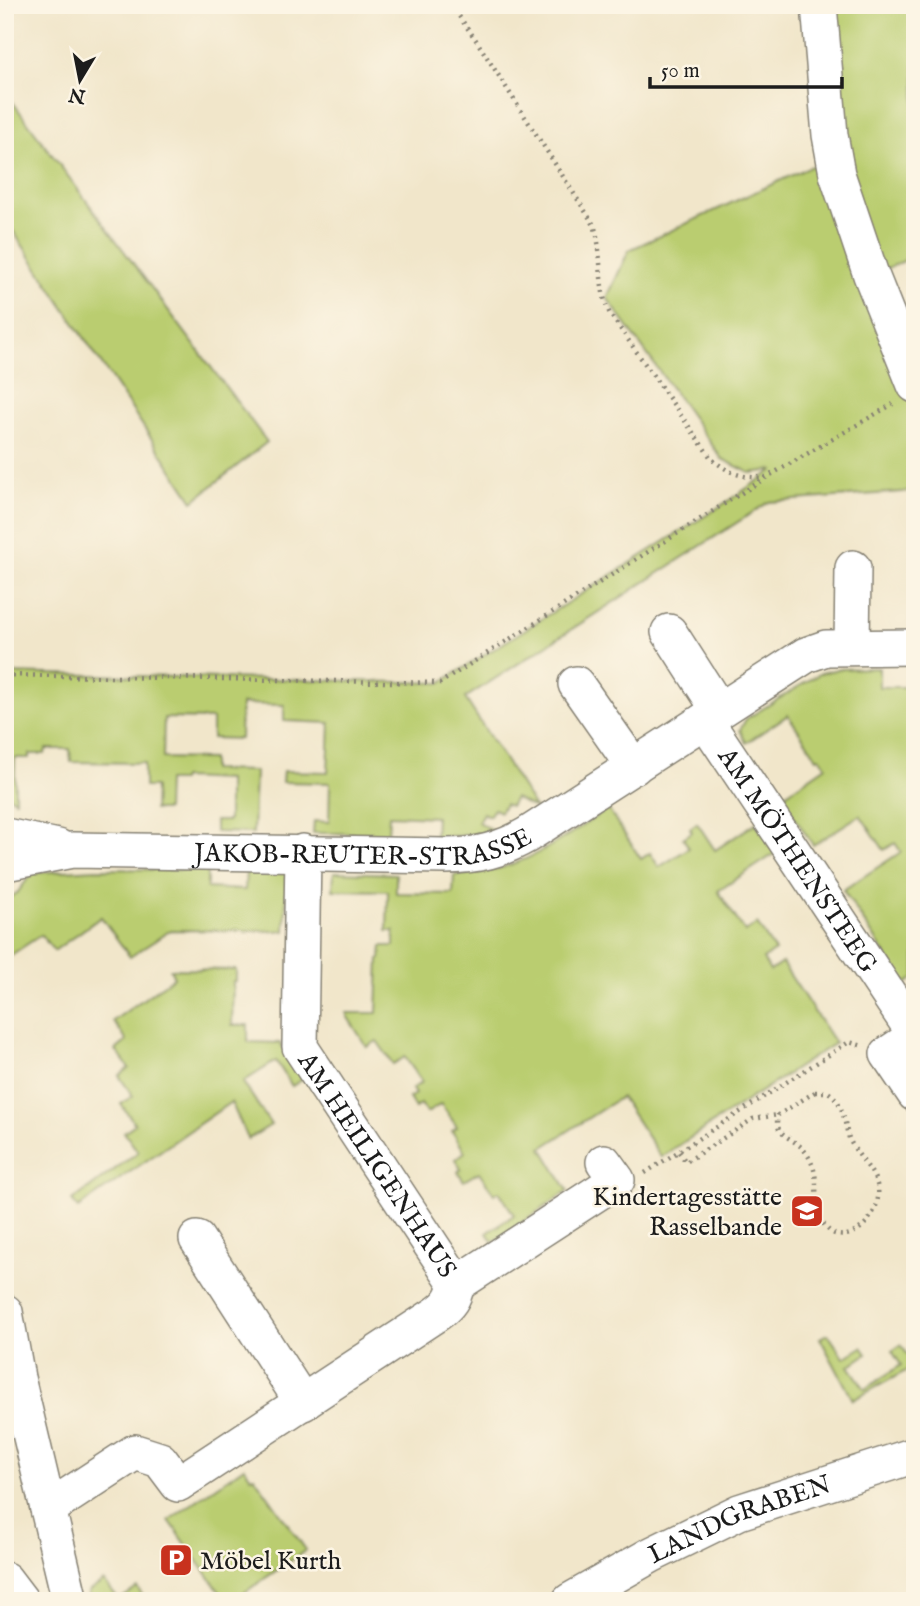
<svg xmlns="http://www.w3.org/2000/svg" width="920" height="1606" font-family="'IM FELL English',serif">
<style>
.green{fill:#bacd70;stroke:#6b7446;stroke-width:2}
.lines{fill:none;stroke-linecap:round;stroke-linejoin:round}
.minor-casing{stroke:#868173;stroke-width:38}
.path{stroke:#868173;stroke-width:4.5;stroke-dasharray:2 5;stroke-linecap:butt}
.minor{stroke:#fff;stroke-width:35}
.labels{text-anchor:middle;stroke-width:5;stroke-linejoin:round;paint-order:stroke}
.street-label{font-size:26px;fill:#1c1c1c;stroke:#fcf5e5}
.poi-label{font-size:26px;fill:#1c1c1c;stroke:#fcf5e5;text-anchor:end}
</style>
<rect width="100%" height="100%" fill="#fcf5e5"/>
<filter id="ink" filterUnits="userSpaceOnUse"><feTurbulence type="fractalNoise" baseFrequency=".0143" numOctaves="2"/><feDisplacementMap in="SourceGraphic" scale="14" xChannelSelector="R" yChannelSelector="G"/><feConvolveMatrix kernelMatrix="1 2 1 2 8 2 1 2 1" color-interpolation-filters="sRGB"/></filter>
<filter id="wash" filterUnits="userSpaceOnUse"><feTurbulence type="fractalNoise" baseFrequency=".00686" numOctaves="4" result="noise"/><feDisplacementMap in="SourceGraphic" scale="28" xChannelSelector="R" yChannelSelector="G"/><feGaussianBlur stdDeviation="1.57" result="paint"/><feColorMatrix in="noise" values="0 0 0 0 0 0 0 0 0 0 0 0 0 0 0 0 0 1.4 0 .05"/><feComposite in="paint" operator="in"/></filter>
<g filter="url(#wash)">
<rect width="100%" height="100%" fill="#f1e6ca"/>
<!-- green -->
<g class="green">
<polygon points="824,5 915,5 915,256 877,273 838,160"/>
<polygon points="5,92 267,442 193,501 5,219"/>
<polygon points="829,158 915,402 915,491 769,502 465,698 536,809 515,798 510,806 505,804 500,812 494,809 489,816 483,813 478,822 494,831 473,835 435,837 436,817 389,815 388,834 313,833 314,821 329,822 330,783 282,782 283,771 328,772 330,723 284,721 284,705 241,704 240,739 212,738 212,719 164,718 163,758 212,759 212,770 255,771 253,833 215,832 215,821 228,821 228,780 182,778 181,781 167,781 166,810 154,810 155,787 144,787 144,763 71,762 70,749 46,749 45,754 29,754 29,758 15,758 15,800 5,793 5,673 440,683 713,511 774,470 750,473 722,459 607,298 629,250"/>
<polygon points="879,668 879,687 915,687 915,978 905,984 843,890 901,852 895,843 884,850 860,815 813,845 781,797 826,766 820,757 817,758 788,715 746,743 740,730 746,719 821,673 838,669"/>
<path d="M608 809 641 859 650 853 659 867 689 848 683 838 692 832 690 828 697 823 715 850 756 823 776 853 718 891 745 932 757 924 775 951 763 959 770 971 782 963 835 1043 661 1157 621 1097 542 1148 568 1191 493 1242 487 1233 514 1215 499 1191 494 1194 479 1172 464 1181 458 1172 461 1169 455 1159 465 1152 452 1131 457 1127 441 1104 427 1113 421 1104 415 1108 409 1098 415 1094 412 1089 422 1082 405 1057 393 1064 377 1041 367 1047 347 1016V1013H377L379 959H381L382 946H394V931H387L388 891 333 890 334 872 396 874V893L453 894 454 875C520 873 555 843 608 809Z"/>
<polygon points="95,869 207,870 207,888 245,890 246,870 287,871 285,931 171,930 130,957 101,917 54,951 41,935 5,959 5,902 18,892 32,873"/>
<polygon points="170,969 236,970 236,981 233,981 232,1025 248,1025 248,1042 280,1043 303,1079 292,1086 276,1061 243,1082 271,1125 248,1139 231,1102 78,1208 72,1201 138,1152 124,1132 135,1124 121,1104 133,1096 119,1076 129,1068 116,1050 127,1041 113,1021 174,977"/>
<polygon points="828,1334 844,1358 862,1347 867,1354 849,1366 865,1389 901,1365 892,1351 901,1345 911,1360 915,1358 915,1366 853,1400 820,1338"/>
<polygon points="244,1467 251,1477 254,1476 306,1550 232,1601 226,1601 169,1520"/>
<polygon points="104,1581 119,1600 137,1588 147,1601 90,1601 88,1592"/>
</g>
</g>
<g filter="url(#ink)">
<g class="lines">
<!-- minor casing -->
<g class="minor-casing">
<g id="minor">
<polyline points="819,5 830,135 837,174 871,275 915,385"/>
<polyline points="669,632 719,710"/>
<polyline points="852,647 853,568"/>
<polyline points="576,684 634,767"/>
<path id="s1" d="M705 720 915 1034"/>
<polyline points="5,836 58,847"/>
<path id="s2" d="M303 852 300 1047 457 1284 617 1180 604 1162"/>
<path id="s3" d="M5 863 72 850 446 856C477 856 501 850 527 835L806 655 826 648 915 647"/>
<polyline points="915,1036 888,1054 915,1094"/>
<polyline points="197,1239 303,1403"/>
<polyline points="5,1312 17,1378 70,1601"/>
<path d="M48 1509 135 1452 160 1460 178 1484 438 1313C449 1305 454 1298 457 1284"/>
<polyline points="5,1580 21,1601"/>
<path id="s4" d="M570 1601 651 1555 739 1512 915 1455"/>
</g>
</g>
<!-- path -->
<g class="path">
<path d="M451 5 476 40 594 225C604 255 596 286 610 314L711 458C728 473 743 479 766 477"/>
<polyline points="5,675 440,683 767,477 893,404"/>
<path d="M815 1092H828C845 1103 843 1121 849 1138 856 1156 875 1170 878 1189 882 1220 840 1256 822 1221 812 1203 820 1182 812 1164 810 1158 805 1150 800 1146 789 1137 773 1133 778 1115Z"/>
<polyline points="679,1152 686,1162 753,1119 778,1115"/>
<polyline points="645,1173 849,1042 863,1046"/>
</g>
<!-- minor -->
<use href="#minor" class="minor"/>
</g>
</g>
<!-- icons -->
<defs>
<g id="school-square" transform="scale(1.75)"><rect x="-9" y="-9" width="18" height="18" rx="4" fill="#c8321e" stroke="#fcf5e5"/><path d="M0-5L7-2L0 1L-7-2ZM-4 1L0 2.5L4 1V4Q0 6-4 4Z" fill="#fff"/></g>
<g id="parking-square" transform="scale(1.75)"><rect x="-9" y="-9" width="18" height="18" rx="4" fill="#c8321e" stroke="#fcf5e5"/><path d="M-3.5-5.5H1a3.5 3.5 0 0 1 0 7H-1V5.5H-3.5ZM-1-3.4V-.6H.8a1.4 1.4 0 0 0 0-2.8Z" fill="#fff"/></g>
</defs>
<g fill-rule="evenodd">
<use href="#school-square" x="807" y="1211"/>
<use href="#parking-square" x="176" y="1560"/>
</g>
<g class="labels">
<!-- street labels -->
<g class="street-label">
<text dy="9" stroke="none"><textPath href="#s3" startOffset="360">JAKOB-REUTER-STRASSE</textPath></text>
<text dy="9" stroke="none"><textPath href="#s1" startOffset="168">AM MÖTHENSTEEG</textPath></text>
<text dy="9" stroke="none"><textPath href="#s2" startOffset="336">AM HEILIGENHAUS</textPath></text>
<text dy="9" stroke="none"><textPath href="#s4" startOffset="189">LANDGRABEN</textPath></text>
</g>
<!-- poi labels -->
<g class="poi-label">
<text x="782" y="1205">Kindertagesstätte<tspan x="782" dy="30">Rasselbande</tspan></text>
<text x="200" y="1569" text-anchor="start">Möbel Kurth</text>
</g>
</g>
<!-- margin -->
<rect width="920" height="1606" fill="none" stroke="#fcf5e5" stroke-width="28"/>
<!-- north arrow -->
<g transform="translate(80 80) rotate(190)" stroke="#fcf5e5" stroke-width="5" paint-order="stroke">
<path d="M0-5L12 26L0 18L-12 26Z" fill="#1c1c1c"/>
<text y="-10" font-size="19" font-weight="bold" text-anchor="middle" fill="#1c1c1c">N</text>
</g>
<!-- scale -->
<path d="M650 77v10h192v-10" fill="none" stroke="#1c1c1c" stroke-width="3.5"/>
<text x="661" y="77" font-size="21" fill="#1c1c1c" stroke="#fcf5e5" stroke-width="5" paint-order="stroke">50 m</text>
</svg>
